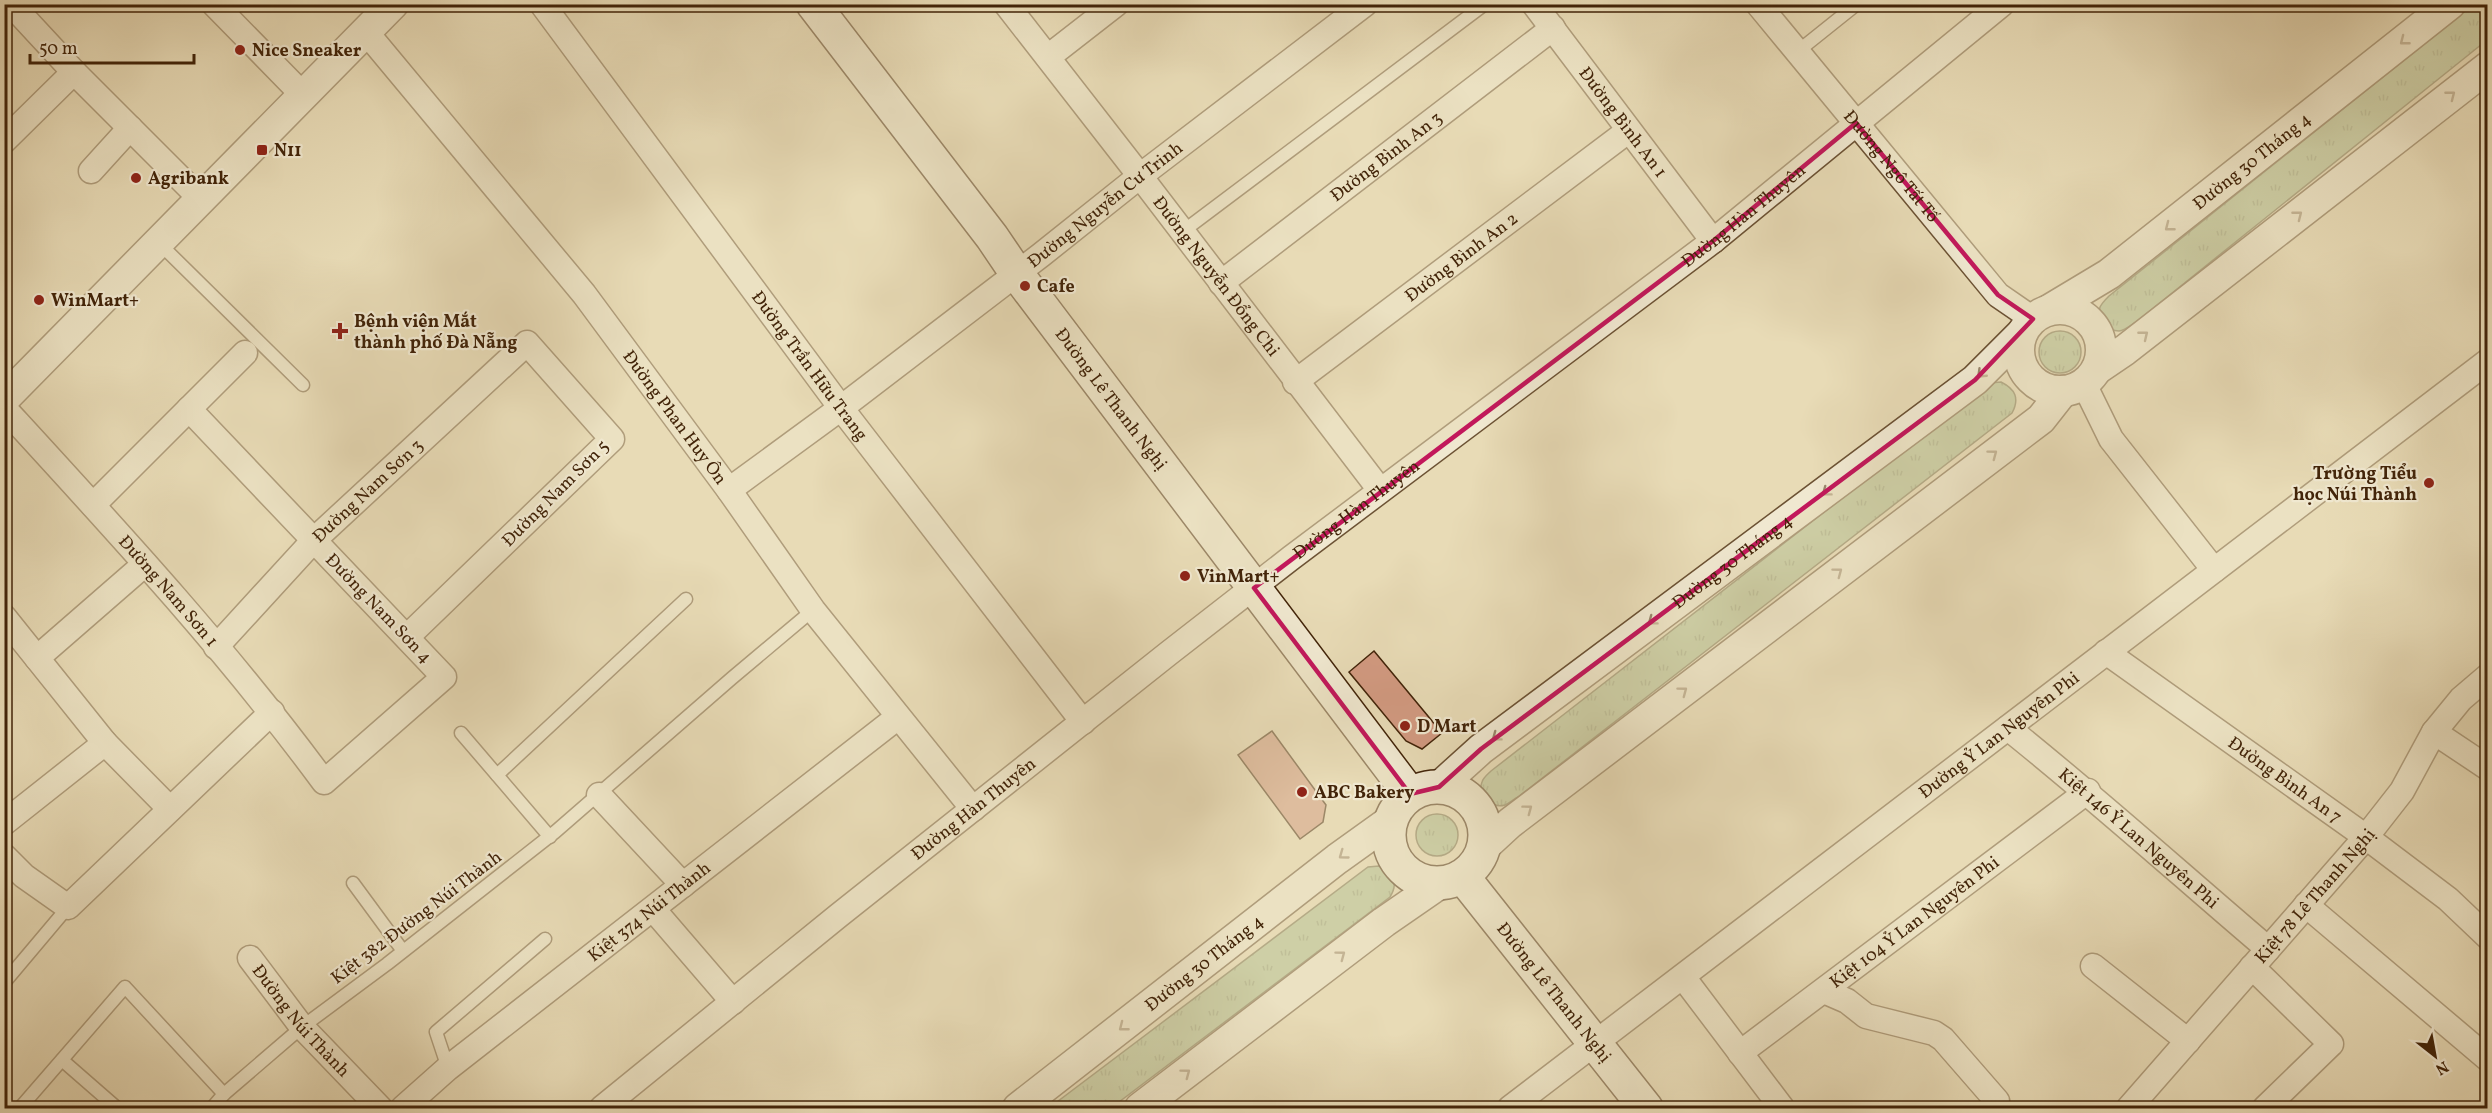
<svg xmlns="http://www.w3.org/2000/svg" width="2492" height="1113" font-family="Vollkorn,serif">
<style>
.grass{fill:url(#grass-tufts);stroke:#79724e;stroke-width:1.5}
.building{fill:#d29a81;stroke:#422409;stroke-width:1.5}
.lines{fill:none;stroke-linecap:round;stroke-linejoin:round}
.service-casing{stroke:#6c5234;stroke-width:15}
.minor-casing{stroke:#6c5234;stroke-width:27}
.tertiary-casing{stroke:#6c5234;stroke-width:33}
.secondary-casing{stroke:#422409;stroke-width:36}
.service{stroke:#f0e8d0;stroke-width:12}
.minor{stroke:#f0e8d0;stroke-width:24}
.tertiary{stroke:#f0e8d0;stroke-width:30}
.secondary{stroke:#f0e8d0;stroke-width:33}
.oneway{stroke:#99866c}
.marked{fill:none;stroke:#c2185b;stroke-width:4.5;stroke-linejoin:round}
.poi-dot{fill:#8f2418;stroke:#f0e8d0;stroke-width:2}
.labels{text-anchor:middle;stroke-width:4.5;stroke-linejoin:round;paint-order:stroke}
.poi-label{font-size:18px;font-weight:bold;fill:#422409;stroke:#f0e8d0;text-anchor:start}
.street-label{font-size:18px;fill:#422409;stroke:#f0e8d0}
</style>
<defs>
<pattern id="grass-tufts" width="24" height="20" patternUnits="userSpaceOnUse" patternTransform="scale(1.5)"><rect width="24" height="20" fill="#b0c192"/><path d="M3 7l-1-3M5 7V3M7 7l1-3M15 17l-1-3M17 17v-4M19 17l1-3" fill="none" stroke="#919d75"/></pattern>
</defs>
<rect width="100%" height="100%" fill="#e8dbb6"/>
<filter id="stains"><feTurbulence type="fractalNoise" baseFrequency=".00333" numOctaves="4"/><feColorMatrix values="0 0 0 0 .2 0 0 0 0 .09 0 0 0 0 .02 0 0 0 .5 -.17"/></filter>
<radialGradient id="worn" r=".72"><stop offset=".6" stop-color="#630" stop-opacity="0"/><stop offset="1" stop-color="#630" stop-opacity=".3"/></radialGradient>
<!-- grass -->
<g class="grass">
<path d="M2473 5H2487V40L2136 322C2131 325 2125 330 2119 331 2108 331 2097 319 2100 307 2102 303 2106 299 2109 296Z"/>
<circle cx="2060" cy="352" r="21"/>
<path d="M2001 382C2015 389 2020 398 2012 413L1518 797C1514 799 1509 803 1505 805 1492 809 1477 795 1482 782 1483 778 1488 774 1491 771L1990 383Z"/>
<circle cx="1437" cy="835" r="21"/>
<path d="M1379 866C1393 873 1399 883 1390 897L1111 1108H1049L1368 867Z"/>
</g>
<!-- building -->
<g class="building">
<polygon points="1374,651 1442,733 1422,749 1406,741 1349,672"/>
<polygon points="1272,731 1326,805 1323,822 1300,839 1238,755"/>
</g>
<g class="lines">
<!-- service casing -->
<g class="service-casing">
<g id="service">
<polyline points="1797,52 1857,4"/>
<polyline points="1182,232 1485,4"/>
<polyline points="158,242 303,385"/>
<polyline points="461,733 550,837"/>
<polyline points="497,775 686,599"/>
<polyline points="353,883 403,951"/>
<polyline points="4,983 68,907"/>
<polyline points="62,1060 117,1108"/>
<polyline points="448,1068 436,1032 545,939"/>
<polyline points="20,1108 125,987 224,1094"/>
<polyline points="212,1108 224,1094 302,1027 387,964 555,832 732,678 813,610"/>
</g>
</g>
<!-- minor casing -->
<g class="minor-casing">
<g id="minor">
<polyline points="11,4 74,72 201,199"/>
<polyline points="214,4 303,95"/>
<path id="s1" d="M542 4 841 408 1083 722"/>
<path id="s2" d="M1006 4 1140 176 1380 490"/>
<path id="s3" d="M1534 4 1713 241"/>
<path id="s4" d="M1758 4 1998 295 2033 319"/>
<path id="s5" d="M366 32 584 294 729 490 813 610 973 809"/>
<polyline points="1048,57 1116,4"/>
<polyline points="4,141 74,72"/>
<polyline points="91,171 130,128"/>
<path id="s6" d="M1221 283 1553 28"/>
<path id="s7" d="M1295 382 1628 131"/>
<polyline points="2084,384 2111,439 2214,570"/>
<path id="s8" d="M4 408C115 529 227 650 324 782L444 677 189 409"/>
<path id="s9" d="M729 490 841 408 1041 255 1140 176 1365 4"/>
<polyline points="93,505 245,353"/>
<polyline points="4,617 105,743 170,809"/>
<path id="s10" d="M216 647 314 540 527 343 612 439 407 637"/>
<path id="s11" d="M2106 652 2366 837 2448 899 2488 937"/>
<polyline points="37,658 145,564"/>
<path id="s12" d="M2008 728C2097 799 2181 875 2268 949"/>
<polyline points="2434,732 2488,768"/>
<polyline points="599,795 683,885"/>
<polyline points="4,823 105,743"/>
<polyline points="4,856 24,876 68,907 272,712"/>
<polyline points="2306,905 2488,1059"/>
<polyline points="653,909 733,1002"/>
<path id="s13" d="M250 958 302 1027 380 1108"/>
<polyline points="2093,966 2188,1041"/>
<polyline points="2252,967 2331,1044 2265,1108"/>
<polyline points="1683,977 1782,1108"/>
<polyline points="1824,991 1847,1001 1866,1016 1934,1033 1943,1039 1997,1101"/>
<path id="s14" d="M1740 1053 2088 791"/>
<path id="s15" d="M403 1108 448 1068 898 717"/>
<path id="s16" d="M602 1108 838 916 1169 653 1291 558 1713 241 2002 4"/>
<path id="s17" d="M1510 1108 2488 361"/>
<path id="s18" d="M2129 1108 2366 837 2402 791 2434 732 2461 699 2488 676"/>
</g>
</g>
<!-- tertiary casing -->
<g class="tertiary-casing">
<g id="tertiary">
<circle cx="2060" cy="350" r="41"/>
<path id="s19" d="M2049 310 2109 274 2450 4"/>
<polyline points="2097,369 2125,350 2488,67"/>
<polyline points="4,399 393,4"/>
<path id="s20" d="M1439 787 1481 749 1975 380 2022 333"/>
<polyline points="1484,847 1510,823 2041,419 2063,391"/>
<path id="s21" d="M1018 1108 1337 859 1390 821"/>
<polyline points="1140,1108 1384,922 1439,884"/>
</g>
</g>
<!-- secondary casing -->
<g class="secondary-casing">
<g id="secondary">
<path id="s22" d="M813 4 992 237 1017 274 1410 794"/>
<circle cx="1437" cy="835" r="48"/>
<path id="s23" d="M1463 877 1646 1108"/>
</g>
</g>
<!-- service -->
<use href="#service" class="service"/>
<!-- minor -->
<use href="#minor" class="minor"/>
<!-- tertiary -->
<use href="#tertiary" class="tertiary"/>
<!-- secondary -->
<use href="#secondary" class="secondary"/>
</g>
<!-- one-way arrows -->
<defs><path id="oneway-chevron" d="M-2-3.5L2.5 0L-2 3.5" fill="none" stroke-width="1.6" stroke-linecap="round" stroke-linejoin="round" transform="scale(1.5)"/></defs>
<g class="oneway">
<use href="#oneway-chevron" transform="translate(2404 41) rotate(142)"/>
<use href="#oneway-chevron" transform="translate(2451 95) rotate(-38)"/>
<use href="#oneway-chevron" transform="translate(2298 215) rotate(-38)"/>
<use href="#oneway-chevron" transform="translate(2169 227) rotate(142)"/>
<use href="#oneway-chevron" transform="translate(2144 335) rotate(-39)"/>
<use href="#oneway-chevron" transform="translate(1981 374) rotate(136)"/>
<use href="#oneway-chevron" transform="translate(1993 454) rotate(-37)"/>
<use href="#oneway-chevron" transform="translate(1826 492) rotate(143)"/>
<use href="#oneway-chevron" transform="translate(1838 572) rotate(-37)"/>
<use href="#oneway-chevron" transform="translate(1652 621) rotate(143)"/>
<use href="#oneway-chevron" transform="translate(1683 691) rotate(-37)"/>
<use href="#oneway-chevron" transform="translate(1496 737) rotate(143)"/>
<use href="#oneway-chevron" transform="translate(1528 809) rotate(-37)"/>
<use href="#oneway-chevron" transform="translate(1343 855) rotate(144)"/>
<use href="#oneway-chevron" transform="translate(1341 955) rotate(-37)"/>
<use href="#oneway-chevron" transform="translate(1123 1027) rotate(142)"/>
<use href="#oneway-chevron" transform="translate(1186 1073) rotate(-37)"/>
</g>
<!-- marked area -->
<path d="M0 0H2492V1113H0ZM1856 123 1998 295 2033 319 1975 380 1481 749 1439 787 1410 794 1254 588 1713 241Z" fill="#e8dbb6" fill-opacity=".55" fill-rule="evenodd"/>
<path class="marked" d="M1856 123 1998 295 2033 319 1975 380 1481 749 1439 787 1410 794 1254 588 1713 241Z"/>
<!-- markers -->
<g class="poi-dot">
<circle cx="240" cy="50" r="6"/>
<rect x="256" y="144" width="12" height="12" rx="3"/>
<circle cx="136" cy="178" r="6"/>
<circle cx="1025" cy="286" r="6"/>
<circle cx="39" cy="300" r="6"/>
<path d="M337 322h6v6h6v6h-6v6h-6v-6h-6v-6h6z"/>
<circle cx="2429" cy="483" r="6"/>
<circle cx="1185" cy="576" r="6"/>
<circle cx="1405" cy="726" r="6"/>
<circle cx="1302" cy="792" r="6"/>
</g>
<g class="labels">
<!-- poi labels -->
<g class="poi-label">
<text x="252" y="56">Nice Sneaker</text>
<text x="274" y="156">N11</text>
<text x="148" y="184">Agribank</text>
<text x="1037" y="292">Cafe</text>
<text x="51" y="306">WinMart+</text>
<text x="354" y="327">Bệnh viện Mắt<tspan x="354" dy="21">thành phố Đà Nẵng</tspan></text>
<text x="2417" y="479" text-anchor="end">Trường Tiểu<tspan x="2417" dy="21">học Núi Thành</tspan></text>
<text x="1197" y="582">VinMart+</text>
<text x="1417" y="732">D Mart</text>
<text x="1314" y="798">ABC Bakery</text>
</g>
<!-- street labels -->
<g class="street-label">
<text dy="6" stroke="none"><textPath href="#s3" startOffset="148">Đường Bình An 1</textPath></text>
<text dy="6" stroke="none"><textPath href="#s6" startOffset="208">Đường Bình An 3</textPath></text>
<text dy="6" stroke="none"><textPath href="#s19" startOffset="252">Đường 30 Tháng 4</textPath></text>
<text dy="6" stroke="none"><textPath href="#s4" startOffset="210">Đường Ngô Tất Tố</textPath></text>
<text dy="6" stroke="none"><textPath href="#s9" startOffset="472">Đường Nguyễn Cư Trinh</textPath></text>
<text dy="6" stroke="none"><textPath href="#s16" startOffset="1449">Đường Hàn Thuyên</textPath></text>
<text dy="6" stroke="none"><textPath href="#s7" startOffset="208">Đường Bình An 2</textPath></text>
<text dy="6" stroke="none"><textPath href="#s2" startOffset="344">Đường Nguyễn Đổng Chi</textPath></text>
<text dy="6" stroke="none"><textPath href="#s1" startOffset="450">Đường Trần Hữu Trang</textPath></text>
<text dy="6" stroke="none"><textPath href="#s22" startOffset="495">Đường Lê Thanh Nghị</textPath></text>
<text dy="6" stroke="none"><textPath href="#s5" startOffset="494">Đường Phan Huy Ôn</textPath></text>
<text dy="6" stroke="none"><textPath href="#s10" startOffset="218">Đường Nam Sơn 3</textPath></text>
<text transform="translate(555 493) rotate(-45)" y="6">Đường Nam Sơn 5</text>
<text dy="6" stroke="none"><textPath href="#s16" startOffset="963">Đường Hàn Thuyên</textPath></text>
<text dy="6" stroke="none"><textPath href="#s20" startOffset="370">Đường 30 Tháng 4</textPath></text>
<text dy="6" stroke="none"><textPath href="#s8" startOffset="246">Đường Nam Sơn 1</textPath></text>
<text transform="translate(379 608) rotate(46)" y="6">Đường Nam Sơn 4</text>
<text dy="6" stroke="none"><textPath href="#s17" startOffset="615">Đường Ỷ Lan Nguyên Phi</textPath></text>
<text dy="6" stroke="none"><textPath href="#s11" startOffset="220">Đường Bình An 7</textPath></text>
<text dy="6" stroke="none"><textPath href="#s16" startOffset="477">Đường Hàn Thuyên</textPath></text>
<text dy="6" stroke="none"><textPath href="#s12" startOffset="171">Kiệt 146 Ỷ Lan Nguyên Phi</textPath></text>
<text dy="6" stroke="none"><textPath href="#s18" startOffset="282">Kiệt 78 Lê Thanh Nghị</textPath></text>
<text dy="6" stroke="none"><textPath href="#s15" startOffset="315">Kiệt 374 Núi Thành</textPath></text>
<text transform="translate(416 917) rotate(-37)" y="6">Kiệt 382 Đường Núi Thành</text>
<text dy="6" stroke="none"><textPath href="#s14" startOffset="218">Kiệt 104 Ỷ Lan Nguyên Phi</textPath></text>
<text dy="6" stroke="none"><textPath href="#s21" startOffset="236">Đường 30 Tháng 4</textPath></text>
<text dy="6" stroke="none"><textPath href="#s23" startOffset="147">Đường Lê Thanh Nghị</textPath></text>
<text dy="6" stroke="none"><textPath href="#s13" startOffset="81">Đường Núi Thành</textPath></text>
</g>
</g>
<!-- margin -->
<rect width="2492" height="1113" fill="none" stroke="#e8dbb6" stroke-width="24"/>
<rect x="6" y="6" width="2480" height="1101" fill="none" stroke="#422409" stroke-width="3"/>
<rect x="12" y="12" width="2468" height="1089" fill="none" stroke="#422409" stroke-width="1.5"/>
<!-- north arrow -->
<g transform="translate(2435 1056) rotate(149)" stroke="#f0e8d0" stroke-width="4.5" paint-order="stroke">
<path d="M0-4.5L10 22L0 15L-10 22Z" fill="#422409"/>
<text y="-9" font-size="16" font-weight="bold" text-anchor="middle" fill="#422409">N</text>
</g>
<!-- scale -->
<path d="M30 54v9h164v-9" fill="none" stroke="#422409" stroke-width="3"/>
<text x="39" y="54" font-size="18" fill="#422409" stroke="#f0e8d0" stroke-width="4.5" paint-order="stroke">50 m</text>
<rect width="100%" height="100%" filter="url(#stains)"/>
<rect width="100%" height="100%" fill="url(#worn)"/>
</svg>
